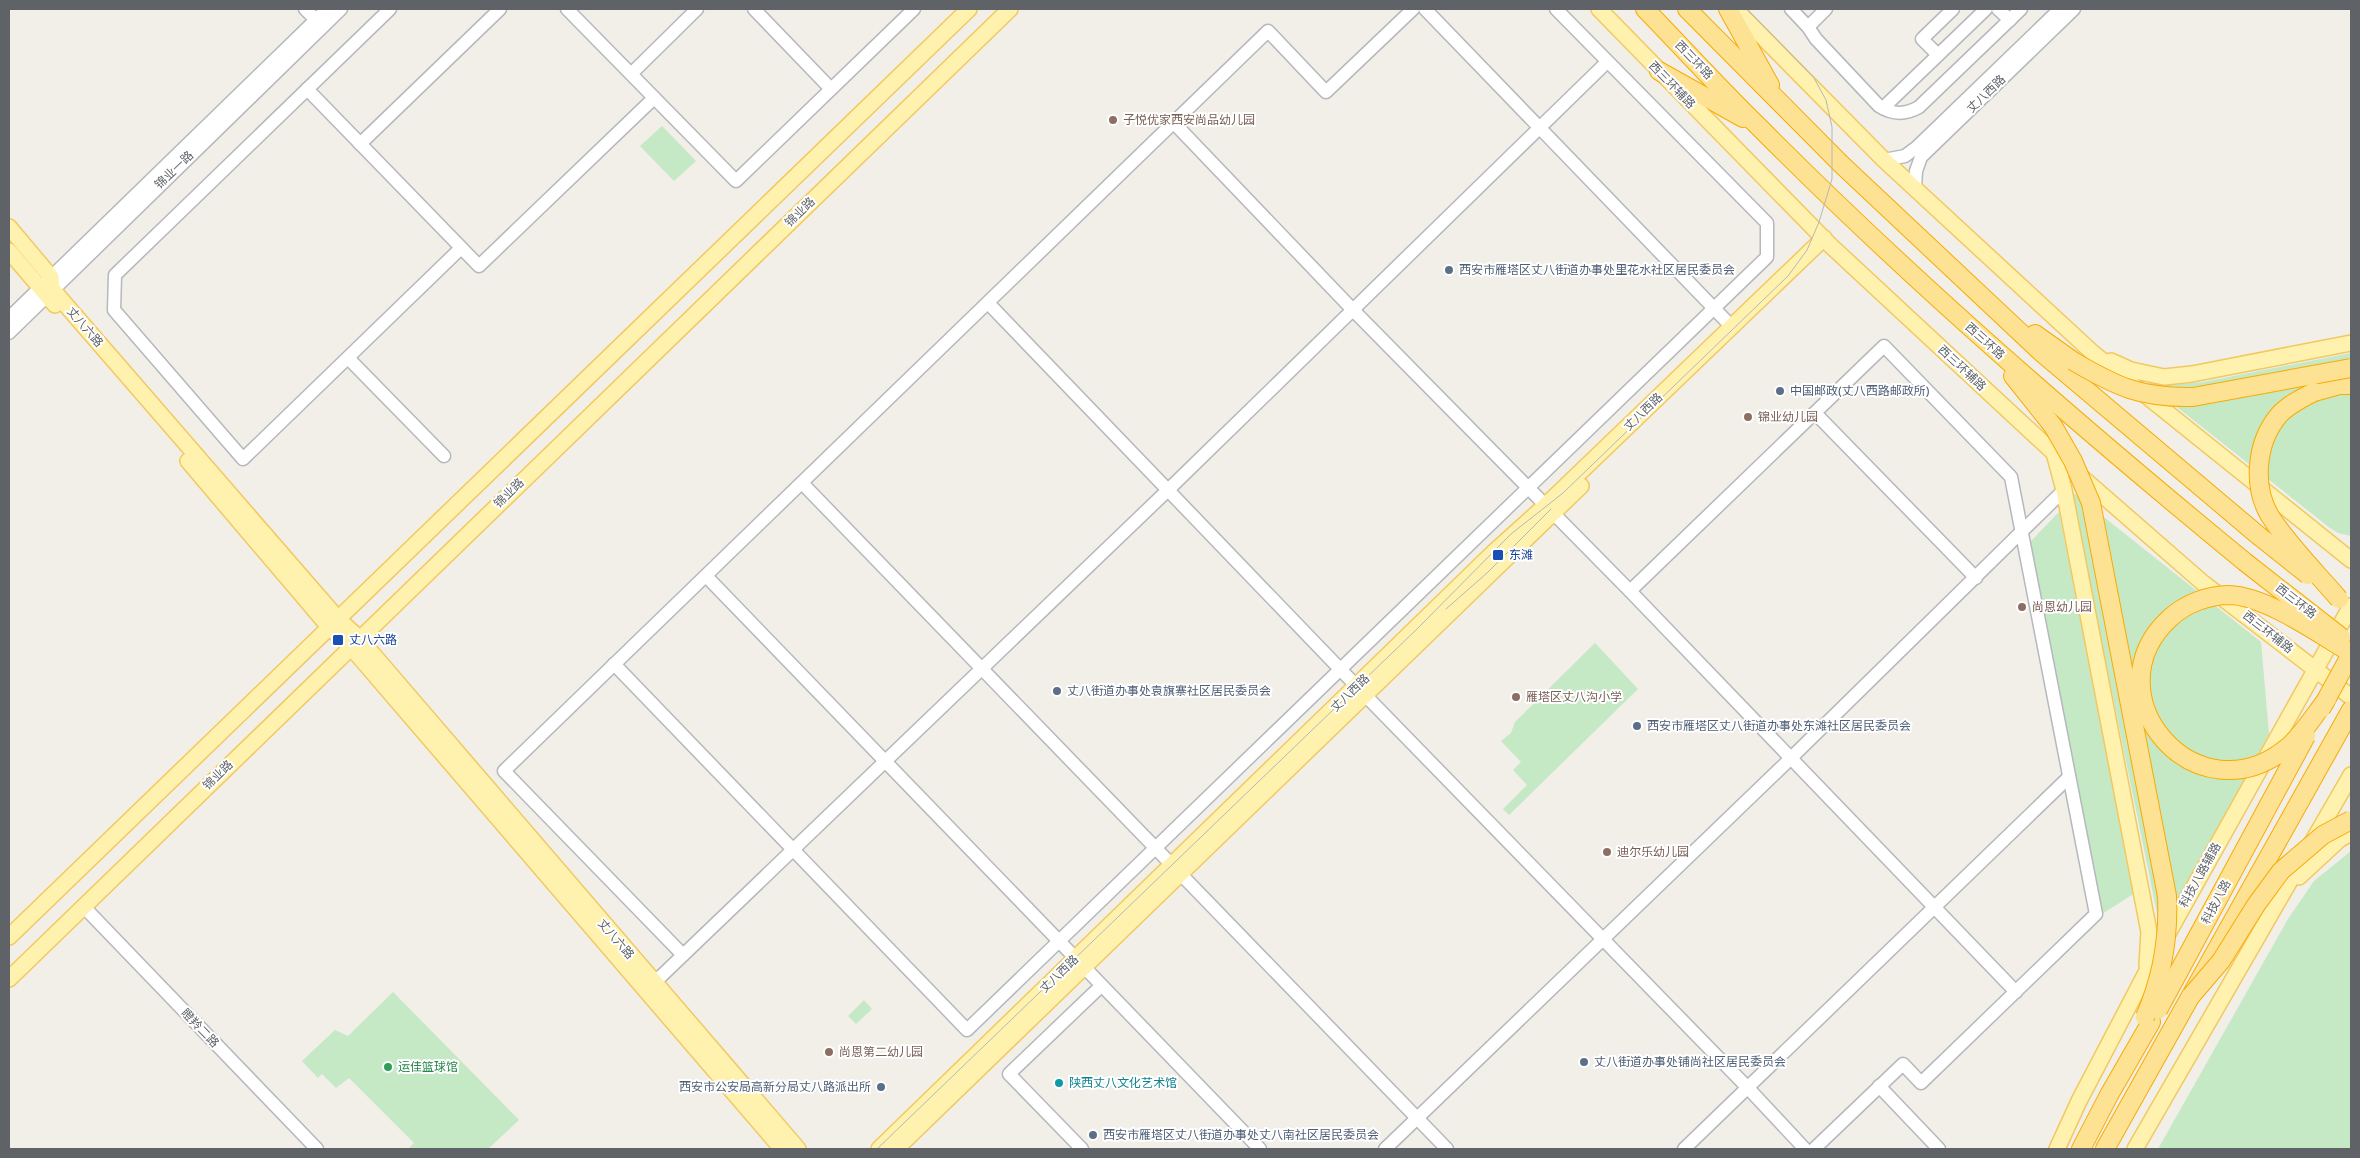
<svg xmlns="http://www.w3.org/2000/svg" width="2360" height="1158" font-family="'Varela Round','Noto Sans SC',sans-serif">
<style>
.green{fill:#c5e8c5}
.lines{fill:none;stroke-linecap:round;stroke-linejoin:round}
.minor-casing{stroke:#b5b8bc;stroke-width:15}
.major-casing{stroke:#f2c960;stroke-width:18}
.highway-casing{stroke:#f9ab00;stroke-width:20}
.minor{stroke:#fff;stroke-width:12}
.major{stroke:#fff2af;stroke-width:15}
.highway{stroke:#fde293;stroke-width:18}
.tram{stroke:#b6b7b8;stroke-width:1}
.highway-bridge-casing{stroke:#f9ab00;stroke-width:20;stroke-linecap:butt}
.highway-bridge{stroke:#fde293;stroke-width:18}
.education-dot{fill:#8d6e63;stroke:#fff;stroke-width:2}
.service-dot{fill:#5c6f8a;stroke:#fff;stroke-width:2}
.transit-dot{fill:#1a4fb4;stroke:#fff;stroke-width:2}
.leisure-dot{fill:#2e9e5b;stroke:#fff;stroke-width:2}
.culture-dot{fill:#0f9aa8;stroke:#fff;stroke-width:2}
.labels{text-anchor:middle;stroke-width:4;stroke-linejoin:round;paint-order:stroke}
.street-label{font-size:12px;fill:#5f6368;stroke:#fff}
.education-label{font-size:12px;fill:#785e54;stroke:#fff;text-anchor:start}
.service-label{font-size:12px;fill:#4e5e75;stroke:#fff;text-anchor:start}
.transit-label{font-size:12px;fill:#164399;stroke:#fff;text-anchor:start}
.leisure-label{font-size:12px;fill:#27864d;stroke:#fff;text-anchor:start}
.culture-label{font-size:12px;fill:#0d838f;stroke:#fff;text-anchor:start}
</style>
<rect width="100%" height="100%" fill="#f1efe8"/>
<!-- green -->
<g class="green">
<polygon points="662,126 696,161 674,181 640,146"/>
<polygon points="2351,353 2351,536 2338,533 2330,528 2149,385 2150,382 2184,384 2203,382"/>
<polygon points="2071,491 2261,642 2269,734 2177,904 2159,923"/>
<polygon points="2059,512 2135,893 2102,914 2029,543"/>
<polygon points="1595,643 1638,689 1509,815 1503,809 1527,785 1513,770 1521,762 1501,741 1511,733 1515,722"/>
<polygon points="2351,851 2351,1149 2158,1149 2288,919 2314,881"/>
<polygon points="393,992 519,1120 488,1149 408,1149 414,1143 349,1078 336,1088 322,1074 318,1078 302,1061 335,1030 348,1036"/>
<polygon points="864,1000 872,1009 856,1024 848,1016"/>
</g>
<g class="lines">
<!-- minor casing -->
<g class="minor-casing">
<g id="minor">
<polyline points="305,9 316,20"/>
<polyline points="390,9 115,275 114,310 243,459 461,248"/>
<polyline points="567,9 736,181 914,9"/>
<polyline points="754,9 831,89"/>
<polyline points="1425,9 1732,327"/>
<path d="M1791 9 1808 27 1816 39 1879 106C1893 115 1905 115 1919 107L2021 9"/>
<polyline points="1998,9 2010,20"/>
<polyline points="1808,27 1826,9"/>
<polyline points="1938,55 1922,39 1953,9"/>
<polyline points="631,74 697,9"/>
<polyline points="307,89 479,266 654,98"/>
<polyline points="1883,108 1986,9"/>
<polyline points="1174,123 1353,310 1630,591 2016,992"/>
<polyline points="360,144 500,9"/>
<polyline points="1884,160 1905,156 1917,147 2060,9"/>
<polyline points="1915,188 1916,171 1921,157 2074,9"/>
<polyline points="989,304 1365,695 1748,1088 1805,1149"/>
<polyline points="9,318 327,9"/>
<polyline points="9,333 341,9"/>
<polyline points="348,358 444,456"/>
<polyline points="1815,413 1976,578"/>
<polyline points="802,483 1447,1149"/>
<polyline points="706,576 1260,1149"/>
<polyline points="1630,591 1884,346 2011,477 2096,914 1921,1083 1903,1064 1814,1149"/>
<polyline points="614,664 967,1030 1767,257 1767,223 1556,9"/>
<polyline points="84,907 317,1149"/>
<polyline points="683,955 504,771 1268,31 1326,92 1413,9"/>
<polyline points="654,983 1168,490 1607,62"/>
<polyline points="1879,1086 1939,1149"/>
<polyline points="1082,1149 1009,1074 1101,986"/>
<polyline points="1385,1149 1790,759 2064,490"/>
<polyline points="1684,1149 2069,777"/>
</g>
</g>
<!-- major casing -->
<g class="major-casing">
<g id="major">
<polyline points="1599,9 1830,245 2054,453 2203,583 2351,697"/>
<polyline points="1735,9 1884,160 2093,353 2351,560"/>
<polyline points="9,227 51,277 52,289 338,619 359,638 798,1149"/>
<polyline points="9,251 55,305"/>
<polyline points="2111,361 2131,370 2164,377 2192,374 2351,343"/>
<polyline points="2054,453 2064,490 2149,932 2147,965"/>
<polyline points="188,461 329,627 350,646 782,1149"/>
<polyline points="2299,877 2340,839 2351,833"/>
<polyline points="9,937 969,9"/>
<polyline points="9,979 1010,9"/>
<polyline points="879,1149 1495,551 1545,506 1824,238"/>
<polyline points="896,1149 1581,486"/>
<polyline points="2057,1149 2079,1101 2147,971 2351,606"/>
<polyline points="2135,1149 2351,775"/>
</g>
</g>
<!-- highway casing -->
<g class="highway-casing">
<g id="highway">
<path d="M1645 9C1683 48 1720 89 1759 127 1912 281 2077 424 2245 562"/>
<polyline points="1687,9 1841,164 2041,352 2259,536"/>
<polyline points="1728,9 1770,85"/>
<polyline points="1659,71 1743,118"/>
<polyline points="2035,334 2073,361"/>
<polyline points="2013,376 2053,426"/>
<polyline points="2314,392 2339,385 2351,385"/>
<polyline points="2081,1149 2109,1095 2151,1022"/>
<polyline points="2105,1149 2351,710"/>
</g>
</g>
<!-- minor -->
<use href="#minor" class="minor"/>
<!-- major -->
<use href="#major" class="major"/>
<!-- highway -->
<use href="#highway" class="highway"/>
<!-- tram -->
<g class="tram">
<polyline points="1446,609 1487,573 1551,509"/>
<polyline points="877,1149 1417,629 1511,534 1563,493 1788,276 1807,250 1819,222 1832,179 1832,127 1826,100 1814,78 1747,9"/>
</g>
<!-- highway-bridge casing -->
<g class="highway-bridge-casing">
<g id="highway-bridge">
<path d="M2073 361C2117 387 2141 398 2193 397L2351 368"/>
<path d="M2314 392C2302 398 2288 405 2279 415 2256 442 2252 486 2270 516 2289 546 2316 572 2339 599"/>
<path d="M2053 426 2073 461 2091 503 2167 896C2169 939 2162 978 2145 1017"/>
<polyline points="2259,536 2308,575"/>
<polyline points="2245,562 2341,637"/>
<path d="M2327 699C2315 714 2303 734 2289 746 2197 824 2087 694 2170 618 2185 604 2208 595 2229 595 2266 596 2319 634 2351 653"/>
<polyline points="2321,709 2351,654"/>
<polyline points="2191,996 2221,961 2256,905 2281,871 2323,835 2351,820"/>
<polyline points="2158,1010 2306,736"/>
</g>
</g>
<!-- highway-bridge -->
<use href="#highway-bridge" class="highway-bridge"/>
</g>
<!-- markers -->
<g class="education-dot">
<circle cx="1113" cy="120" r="5"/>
<circle cx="1748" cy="417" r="5"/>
<circle cx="2022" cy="607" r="5"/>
<circle cx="1516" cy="697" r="5"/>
<circle cx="1607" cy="852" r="5"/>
<circle cx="829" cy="1052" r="5"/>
</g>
<g class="service-dot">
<circle cx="1449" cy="270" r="5"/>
<circle cx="1780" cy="391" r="5"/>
<circle cx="1057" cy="691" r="5"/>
<circle cx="1637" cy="726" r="5"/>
<circle cx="1584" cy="1062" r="5"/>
<circle cx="881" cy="1087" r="5"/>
<circle cx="1093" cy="1135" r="5"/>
</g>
<g class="transit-dot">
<rect x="1492" y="549" width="12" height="12" rx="2.5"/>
<rect x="332" y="634" width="12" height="12" rx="2.5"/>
</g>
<circle class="leisure-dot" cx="388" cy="1067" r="5"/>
<circle class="culture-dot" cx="1059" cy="1083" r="5"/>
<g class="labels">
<!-- street labels -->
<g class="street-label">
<text transform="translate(1694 60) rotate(46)" y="4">西三环路</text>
<text transform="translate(1672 85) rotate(46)" y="4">西三环辅路</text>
<text transform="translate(1986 94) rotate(-44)" y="4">丈八西路</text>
<text transform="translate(174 170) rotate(-44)" y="4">锦业一路</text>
<text transform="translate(800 212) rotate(-44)" y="4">锦业路</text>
<text transform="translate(85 327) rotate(49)" y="4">丈八六路</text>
<text transform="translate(1985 341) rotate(42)" y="4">西三环路</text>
<text transform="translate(1962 368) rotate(43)" y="4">西三环辅路</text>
<text transform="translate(1643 412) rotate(-44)" y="4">丈八西路</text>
<text transform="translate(509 493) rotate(-44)" y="4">锦业路</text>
<text transform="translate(2296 601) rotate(38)" y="4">西三环路</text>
<text transform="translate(2268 632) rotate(38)" y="4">西三环辅路</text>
<text transform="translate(1350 693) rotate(-44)" y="4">丈八西路</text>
<text transform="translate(218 775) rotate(-44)" y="4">锦业路</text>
<text transform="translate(2200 875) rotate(-61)" y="4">科技八路辅路</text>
<text transform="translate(2216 902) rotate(-62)" y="4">科技八路</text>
<text transform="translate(616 939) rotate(49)" y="4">丈八六路</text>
<text transform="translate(1059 974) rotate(-44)" y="4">丈八西路</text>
<text transform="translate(200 1028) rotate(46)" y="4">瞪羚二路</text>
</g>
<!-- education labels -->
<g class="education-label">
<text x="1123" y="124">子悦优家西安尚品幼儿园</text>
<text x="1758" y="421">锦业幼儿园</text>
<text x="2032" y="611">尚恩幼儿园</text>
<text x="1526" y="701">雁塔区丈八沟小学</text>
<text x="1617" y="856">迪尔乐幼儿园</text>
<text x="839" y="1056">尚恩第二幼儿园</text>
</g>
<!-- service labels -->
<g class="service-label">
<text x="1459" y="274">西安市雁塔区丈八街道办事处里花水社区居民委员会</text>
<text x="1790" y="395">中国邮政(丈八西路邮政所)</text>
<text x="1067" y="695">丈八街道办事处袁旗寨社区居民委员会</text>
<text x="1647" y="730">西安市雁塔区丈八街道办事处东滩社区居民委员会</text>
<text x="1594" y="1066">丈八街道办事处铺尚社区居民委员会</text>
<text x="871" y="1091" text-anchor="end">西安市公安局高新分局丈八路派出所</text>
<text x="1103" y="1139">西安市雁塔区丈八街道办事处丈八南社区居民委员会</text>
</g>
<!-- transit labels -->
<g class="transit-label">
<text x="1509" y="559">东滩</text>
<text x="349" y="644">丈八六路</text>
</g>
<!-- leisure labels -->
<g class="leisure-label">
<text x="398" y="1071">运佳篮球馆</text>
</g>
<!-- culture labels -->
<g class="culture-label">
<text x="1069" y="1087">陕西丈八文化艺术馆</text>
</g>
</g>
<!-- border -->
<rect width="2360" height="1158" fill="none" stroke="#5f6368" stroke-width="20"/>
</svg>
